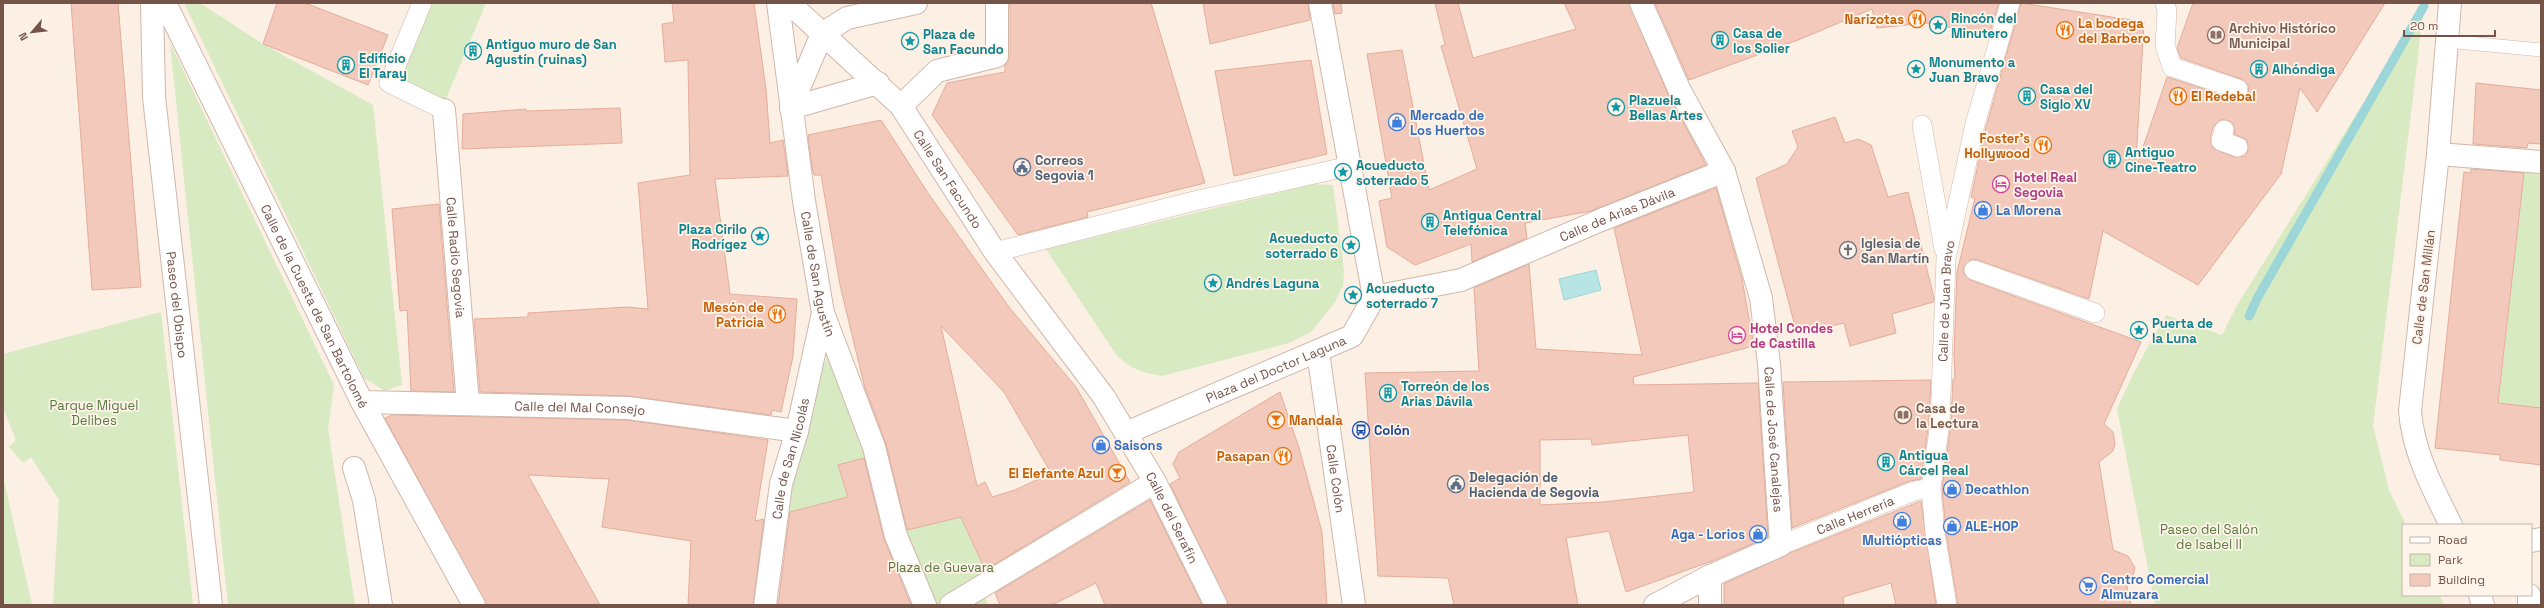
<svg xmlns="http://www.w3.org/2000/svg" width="2544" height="608" font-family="'Space Grotesk',sans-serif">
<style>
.green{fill:#d7eac1}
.water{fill:#b7e5e6;stroke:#9dd6d8}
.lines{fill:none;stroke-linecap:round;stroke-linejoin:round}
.stream{stroke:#9dd6d8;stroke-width:9}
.building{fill:#f2c9ba;stroke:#e5ad9a;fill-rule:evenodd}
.service-casing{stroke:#d0b7ac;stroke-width:14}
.pedestrian-casing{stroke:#d0b7ac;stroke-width:20}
.minor-casing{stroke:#d0b7ac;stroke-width:24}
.service{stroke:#fff;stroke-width:13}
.pedestrian{stroke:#fff;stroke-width:19}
.minor{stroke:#fff;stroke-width:22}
.labels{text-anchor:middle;stroke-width:3.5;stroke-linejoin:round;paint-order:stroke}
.culture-label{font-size:13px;font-weight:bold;fill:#0d838f;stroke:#fff4e9;text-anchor:start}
.food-label{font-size:13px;font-weight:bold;fill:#c56008;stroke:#fff4e9;text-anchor:end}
.education-label{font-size:13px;font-weight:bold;fill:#785e54;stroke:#fff4e9;text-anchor:start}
.shop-label{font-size:13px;font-weight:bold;fill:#366cbe;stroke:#fff4e9;text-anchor:start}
.service-label{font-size:13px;font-weight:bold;fill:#4e5e75;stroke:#fff4e9;text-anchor:start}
.hotel-label{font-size:13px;font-weight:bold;fill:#b23c85;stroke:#fff4e9;text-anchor:start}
.street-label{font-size:13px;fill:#745349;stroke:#fff4e9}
.worship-label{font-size:13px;font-weight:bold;fill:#5b616d;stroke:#fff4e9;text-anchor:start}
.park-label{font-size:13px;fill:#597a41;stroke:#fff4e9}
.transit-label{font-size:13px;font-weight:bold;fill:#164399;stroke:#fff4e9;text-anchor:start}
</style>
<rect width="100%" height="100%" fill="#fcefe3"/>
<!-- green -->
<g class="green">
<polygon points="184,3 200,3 263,44 373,105 402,385 385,391 364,378"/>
<polygon points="422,3 486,3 443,106 389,83"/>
<polygon points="2424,6 2373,426 2389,490 2406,525 2403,525 2403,595 2440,595 2444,605 2155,605 2117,409 2134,372 2166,315 2222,335 2236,307"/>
<polygon points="170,43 334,385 328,429 355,605 228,605"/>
<polygon points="2525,160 2541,162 2541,408 2497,418"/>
<path d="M1314 184 1333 185 1344 271 1343 286 1335 302 1311 332 1289 343 1162 376C1140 372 1130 369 1115 353L1046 249Z"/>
<polygon points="161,312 193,605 53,605 59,500 31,457 23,463 9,447 16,440 3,408 3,354"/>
<polygon points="828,354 872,455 838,466 848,497 782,514 798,438"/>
<polygon points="3,476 32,605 3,605"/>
<polygon points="961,517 987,576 985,596 988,605 912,605 892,532"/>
</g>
<!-- water -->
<polygon class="water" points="1596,270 1601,290 1564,300 1559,279"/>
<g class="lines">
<!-- stream -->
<polyline class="stream" points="2249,316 2258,297 2424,6"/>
</g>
<!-- building -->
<g class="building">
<polygon points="71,3 118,3 141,287 92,290"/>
<polygon points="277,3 305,3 388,35 368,85 263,44"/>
<polygon points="672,3 754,3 766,89 770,143 783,140 788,176 715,179 730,294 797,299 793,356 781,412 772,410 771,415 628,396 480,392 474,319 528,317 528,313 627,307 648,309 638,183 690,175 688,60 665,62 662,24 674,22"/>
<polygon points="1010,3 1151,3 1205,183 1087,212 1088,217 1018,235 932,115 947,83 1005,72 1005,66 1010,56"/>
<polygon points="1203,3 1308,3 1310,20 1210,44"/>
<polygon points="1333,3 1341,3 1342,13 1335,14"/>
<polygon points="1435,3 1458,3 1473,58 1576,29 1564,3 1629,3 1668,94 1706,165 1591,211 1525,223 1527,238 1472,262 1471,244 1415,265 1387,247 1379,201 1392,198 1367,54 1402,50 1429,190 1477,169 1441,46 1445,45"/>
<polygon points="1655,3 1999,3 1989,35 1927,23 1877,28 1872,9 1798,40 1689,80"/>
<path d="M2021 3 2144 22 2136 161 2138 162 2167 77 2235 99 2241 100 2248 93 2249 86 2241 79 2181 58 2177 48 2193 3H2385L2317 112 2300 88 2281 174 2198 285 2103 231 2089 299 1978 260 1972 259 1964 266 1963 272 1970 280 2141 342 2104 424 2113 432 2115 444 2113 451 2099 462 2113 550 2128 556 2135 568 2133 575 2126 582 2131 605H1958L1946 532 1942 488 1951 423 1953 379H1955L1954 354 1957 272 1975 198 1971 197 1986 127ZM2222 119 2232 122 2235 128 2234 134 2247 140 2248 150 2245 156 2234 157 2213 148 2210 138 2213 127Z"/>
<polygon points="1311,60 1327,154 1234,176 1215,71"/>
<polygon points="2476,83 2541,90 2541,144 2528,143 2527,148 2473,144"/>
<polygon points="620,108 622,143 462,149 463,114 526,109 526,111"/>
<polygon points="1835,117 1845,143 1858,139 1871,145 1888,197 1908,192 1934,298 1933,302 1892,314 1896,333 1850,346 1844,323 1797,334 1756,178 1787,164 1798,147 1792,131"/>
<path d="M881 120 928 193 1009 307 1076 387 1130 482 985 570 961 517 907 530 886 444 865 388 853 339 840 285 821 175H814L812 167 808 135ZM941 326 1004 392 1051 473 1015 490 992 497 985 482 977 486Z"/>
<polygon points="2471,169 2524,173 2498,403 2541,408 2541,465 2500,460 2500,455 2435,448 2464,172 2471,173"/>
<path d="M1716 188 1742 279 1754 346 1633 377 1634 385 1758 383 1768 537 1712 561 1626 592 1609 531 1566 538 1578 605H1454L1448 578 1378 576 1365 373 1479 371 1474 288 1529 264 1536 349 1642 355 1614 228ZM1688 435 1694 492 1603 502 1540 505V440L1591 439 1592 445Z"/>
<polygon points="439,204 454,392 411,391 407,310 400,311 392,209"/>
<polygon points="1931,380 1929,421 1921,479 1910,481 1792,528 1783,382"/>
<polygon points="1280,392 1299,448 1322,532 1327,605 1228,605 1170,484 1180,478 1173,464 1179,452"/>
<polygon points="392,415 627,420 768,440 755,521 764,519 753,605 688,605 691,541 602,527 609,479 528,475 600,605 486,605 385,418"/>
<polygon points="864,458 884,539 911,605 778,605 790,512 848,497 838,465"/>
<polygon points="1150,500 1202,605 1105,605 1096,583 1052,605 1000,605 995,593"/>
<polygon points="1921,501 1936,605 1896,605 1891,583 1843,597 1844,605 1724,605 1724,584 1790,553"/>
</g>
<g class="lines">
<!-- service casing -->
<g class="service-casing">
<polyline id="service" points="2447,41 2541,50"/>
</g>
<!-- pedestrian casing -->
<g class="pedestrian-casing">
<g id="pedestrian">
<polyline points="422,3 389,83 444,110"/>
<polyline points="2165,3 2167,11 2165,45 2172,67 2238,89"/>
<polyline points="1922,125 1944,249"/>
<polyline points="2224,130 2221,141 2238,147"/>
<polyline points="995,252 1194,201 1350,166"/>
<polyline points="1974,270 2095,313"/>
<path id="s1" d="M1781 545 1914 491 1931 488"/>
<path id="s2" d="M1947 605 1935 533 1931 488 1940 422 1946 259 1975 124 2010 3"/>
</g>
</g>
<!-- minor casing -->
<g class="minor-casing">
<g id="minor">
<path id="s3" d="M152 3 154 97 211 605"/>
<path id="s4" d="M165 3 362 402 474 605"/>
<path id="s5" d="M778 3 804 201 823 313 874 447 896 536 925 605"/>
<path id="s6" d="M789 3 901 106 995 252 1104 397 1155 482 1216 605"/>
<path id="s7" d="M1641 3 1679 89 1724 171 1761 298 1769 364 1781 545 1710 576 1655 605"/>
<path d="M2450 3 2438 154 2410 411C2413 452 2433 489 2451 525"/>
<polyline points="901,106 937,71 997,56 997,3"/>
<polyline points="791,107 822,34 847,18 916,3"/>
<polyline points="791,108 878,83"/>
<path id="s8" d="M444 110 468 404"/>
<polyline points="2438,154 2541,162"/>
<path id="s9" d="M1374 297 1461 280 1601 220 1724 171"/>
<path id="s10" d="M1318 352 1354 605"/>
<path id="s11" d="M362 402 628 408 797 431"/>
<path id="s12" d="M1126 433 1352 336 1374 297 1320 3"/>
<polyline points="354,468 364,500 381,605"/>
<polyline points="2531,541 2541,539"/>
<polyline points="1710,576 1710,605"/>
<polyline points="2480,595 2483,605"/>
<polyline points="2529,595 2529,605"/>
<path id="s13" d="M765 605 781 484 797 431 823 313"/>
<polyline points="951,605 1155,482"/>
</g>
</g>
<!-- service -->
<use href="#service" class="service"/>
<!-- pedestrian -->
<use href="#pedestrian" class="pedestrian"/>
<!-- minor -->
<use href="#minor" class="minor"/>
</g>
<!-- icons -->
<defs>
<g id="restaurant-ring" transform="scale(0.9)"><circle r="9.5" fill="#fff4e9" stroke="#e8710a" stroke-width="1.5"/><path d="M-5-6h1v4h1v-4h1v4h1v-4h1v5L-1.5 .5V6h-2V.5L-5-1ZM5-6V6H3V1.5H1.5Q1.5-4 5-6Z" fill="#e8710a"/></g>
<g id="sight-ring" transform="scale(0.9)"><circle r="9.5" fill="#fff4e9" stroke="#0f9aa8" stroke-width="1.5"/><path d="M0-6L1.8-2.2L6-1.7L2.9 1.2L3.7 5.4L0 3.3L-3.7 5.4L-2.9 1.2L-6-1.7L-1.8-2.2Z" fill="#0f9aa8"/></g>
<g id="library-ring" transform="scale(0.9)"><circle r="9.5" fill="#fff4e9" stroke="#8d6e63" stroke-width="1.5"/><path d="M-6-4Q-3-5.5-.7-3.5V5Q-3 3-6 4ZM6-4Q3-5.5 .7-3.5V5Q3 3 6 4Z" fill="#8d6e63"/></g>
<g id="building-ring" transform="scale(0.9)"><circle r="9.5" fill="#fff4e9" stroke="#0f9aa8" stroke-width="1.5"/><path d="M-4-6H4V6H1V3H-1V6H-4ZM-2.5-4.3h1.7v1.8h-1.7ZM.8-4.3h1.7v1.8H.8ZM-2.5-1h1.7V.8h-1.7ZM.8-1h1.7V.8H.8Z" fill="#0f9aa8"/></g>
<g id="shop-ring" transform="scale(0.9)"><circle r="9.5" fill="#fff4e9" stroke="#3f7fe0" stroke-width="1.5"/><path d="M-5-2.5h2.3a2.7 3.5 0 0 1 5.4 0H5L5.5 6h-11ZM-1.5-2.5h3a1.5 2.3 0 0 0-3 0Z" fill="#3f7fe0"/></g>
<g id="civic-ring" transform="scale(0.9)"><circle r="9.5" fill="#fff4e9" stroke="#5c6f8a" stroke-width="1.5"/><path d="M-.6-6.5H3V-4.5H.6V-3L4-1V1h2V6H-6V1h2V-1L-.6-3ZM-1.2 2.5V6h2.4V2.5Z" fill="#5c6f8a"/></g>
<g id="hotel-ring" transform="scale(0.9)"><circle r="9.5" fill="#fff4e9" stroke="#d1479c" stroke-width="1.5"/><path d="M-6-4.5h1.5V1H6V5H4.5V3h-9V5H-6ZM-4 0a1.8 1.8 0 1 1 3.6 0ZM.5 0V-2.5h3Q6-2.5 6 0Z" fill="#d1479c"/></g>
<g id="church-ring" transform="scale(0.9)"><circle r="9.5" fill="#fff4e9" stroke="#6b7280" stroke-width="1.5"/><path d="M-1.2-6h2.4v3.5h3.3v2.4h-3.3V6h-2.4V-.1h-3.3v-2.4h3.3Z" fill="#6b7280"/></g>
<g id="bar-ring" transform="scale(0.9)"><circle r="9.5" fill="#fff4e9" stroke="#e8710a" stroke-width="1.5"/><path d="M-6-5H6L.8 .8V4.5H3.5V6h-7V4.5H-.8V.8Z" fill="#e8710a"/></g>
<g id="bus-ring" transform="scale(0.9)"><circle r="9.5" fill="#fff4e9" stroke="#1a4fb4" stroke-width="1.5"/><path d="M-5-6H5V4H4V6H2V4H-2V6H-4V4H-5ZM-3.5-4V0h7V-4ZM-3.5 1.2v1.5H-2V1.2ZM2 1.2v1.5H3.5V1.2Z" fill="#1a4fb4"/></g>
<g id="supermarket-ring" transform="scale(0.9)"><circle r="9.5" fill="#fff4e9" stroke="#3f7fe0" stroke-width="1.5"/><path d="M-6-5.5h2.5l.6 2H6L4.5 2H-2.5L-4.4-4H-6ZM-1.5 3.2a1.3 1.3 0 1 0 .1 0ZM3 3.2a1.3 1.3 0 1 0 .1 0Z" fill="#3f7fe0"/></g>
</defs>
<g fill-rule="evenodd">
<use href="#restaurant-ring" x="1917" y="19"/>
<use href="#sight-ring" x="1938" y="25"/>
<use href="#restaurant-ring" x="2065" y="30"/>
<use href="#library-ring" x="2216" y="35"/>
<use href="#building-ring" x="1720" y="40"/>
<use href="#sight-ring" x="910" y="41"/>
<use href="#building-ring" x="473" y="51"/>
<use href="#building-ring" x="346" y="65"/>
<use href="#sight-ring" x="1916" y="69"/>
<use href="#building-ring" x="2259" y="69"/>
<use href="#building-ring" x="2027" y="96"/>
<use href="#restaurant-ring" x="2178" y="96"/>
<use href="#sight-ring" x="1616" y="107"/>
<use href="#shop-ring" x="1397" y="122"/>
<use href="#restaurant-ring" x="2043" y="145"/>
<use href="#building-ring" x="2112" y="159"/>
<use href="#civic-ring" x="1022" y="167"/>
<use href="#sight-ring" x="1343" y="172"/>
<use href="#hotel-ring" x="2001" y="184"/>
<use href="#shop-ring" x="1983" y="210"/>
<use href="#building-ring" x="1430" y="222"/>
<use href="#sight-ring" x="760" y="236"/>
<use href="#sight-ring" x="1351" y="245"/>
<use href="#church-ring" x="1848" y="250"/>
<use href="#sight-ring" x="1213" y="283"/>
<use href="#sight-ring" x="1353" y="295"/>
<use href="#restaurant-ring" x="777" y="314"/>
<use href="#sight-ring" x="2139" y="330"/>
<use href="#hotel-ring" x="1737" y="335"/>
<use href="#building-ring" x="1388" y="393"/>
<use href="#library-ring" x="1903" y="415"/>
<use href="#bar-ring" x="1276" y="420"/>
<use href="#bus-ring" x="1361" y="430"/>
<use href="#shop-ring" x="1101" y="445"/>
<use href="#restaurant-ring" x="1283" y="456"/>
<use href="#building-ring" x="1886" y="462"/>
<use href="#bar-ring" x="1117" y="473"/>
<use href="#civic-ring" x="1456" y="484"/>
<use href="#shop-ring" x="1952" y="489"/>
<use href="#shop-ring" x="1902" y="521"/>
<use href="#shop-ring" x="1952" y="526"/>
<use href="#shop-ring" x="1758" y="534"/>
<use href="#supermarket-ring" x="2088" y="586"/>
</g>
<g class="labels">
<!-- culture labels -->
<g class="culture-label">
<text x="1951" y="23">Rincón del<tspan x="1951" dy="15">Minutero</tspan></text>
<text x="1733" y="38">Casa de<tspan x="1733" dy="15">los Solier</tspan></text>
<text x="923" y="39">Plaza de<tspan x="923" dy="15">San Facundo</tspan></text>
<text x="486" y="49">Antiguo muro de San<tspan x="486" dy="15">Agustín (ruinas)</tspan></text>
<text x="359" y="63">Edificio<tspan x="359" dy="15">El Taray</tspan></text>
<text x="1929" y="67">Monumento a<tspan x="1929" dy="15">Juan Bravo</tspan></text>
<text x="2272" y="74">Alhóndiga</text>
<text x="2040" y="94">Casa del<tspan x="2040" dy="15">Siglo XV</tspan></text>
<text x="1629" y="105">Plazuela<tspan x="1629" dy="15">Bellas Artes</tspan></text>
<text x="2125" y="157">Antiguo<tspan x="2125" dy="15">Cine-Teatro</tspan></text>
<text x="1356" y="170">Acueducto<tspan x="1356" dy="15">soterrado 5</tspan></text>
<text x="1443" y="220">Antigua Central<tspan x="1443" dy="15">Telefónica</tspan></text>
<text x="747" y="234" text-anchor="end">Plaza Cirilo<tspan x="747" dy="15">Rodrígez</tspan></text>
<text x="1338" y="243" text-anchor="end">Acueducto<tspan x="1338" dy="15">soterrado 6</tspan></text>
<text x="1226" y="288">Andrés Laguna</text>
<text x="1366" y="293">Acueducto<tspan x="1366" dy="15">soterrado 7</tspan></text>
<text x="2152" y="328">Puerta de<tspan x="2152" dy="15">la Luna</tspan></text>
<text x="1401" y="391">Torreón de los<tspan x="1401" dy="15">Arias Dávila</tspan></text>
<text x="1899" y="460">Antigua<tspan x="1899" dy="15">Cárcel Real</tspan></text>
</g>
<!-- food labels -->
<g class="food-label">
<text x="1904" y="24">Narizotas</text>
<text x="2078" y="28" text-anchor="start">La bodega<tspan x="2078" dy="15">del Barbero</tspan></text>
<text x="2191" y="101" text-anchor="start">El Redebal</text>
<text x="2030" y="143">Foster's<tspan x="2030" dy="15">Hollywood</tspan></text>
<text x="764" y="312">Mesón de<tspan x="764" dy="15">Patricia</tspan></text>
<text x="1289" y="425" text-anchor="start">Mandala</text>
<text x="1270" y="461">Pasapan</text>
<text x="1104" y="478">El Elefante Azul</text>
</g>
<!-- education labels -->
<g class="education-label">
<text x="2229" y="33">Archivo Histórico<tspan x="2229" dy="15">Municipal</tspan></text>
<text x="1916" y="413">Casa de<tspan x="1916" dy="15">la Lectura</tspan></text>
</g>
<!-- shop labels -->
<g class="shop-label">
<text x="1410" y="120">Mercado de<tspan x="1410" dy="15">Los Huertos</tspan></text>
<text x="1996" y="215">La Morena</text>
<text x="1114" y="450">Saisons</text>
<text x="1965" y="494">Decathlon</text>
<text x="1965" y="531">ALE-HOP</text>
<text x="1745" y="539" text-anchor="end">Aga - Lorios</text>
<text x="1902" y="545" text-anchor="middle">Multiópticas</text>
<text x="2101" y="584">Centro Comercial<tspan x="2101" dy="15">Almuzara</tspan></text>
</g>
<!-- service labels -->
<g class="service-label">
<text x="1035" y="165">Correos<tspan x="1035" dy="15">Segovia 1</tspan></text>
<text x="1469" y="482">Delegación de<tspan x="1469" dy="15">Hacienda de Segovia</tspan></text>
</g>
<!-- hotel labels -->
<g class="hotel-label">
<text x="2014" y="182">Hotel Real<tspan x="2014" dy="15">Segovia</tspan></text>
<text x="1750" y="333">Hotel Condes<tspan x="1750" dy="15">de Castilla</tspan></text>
</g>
<!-- street labels -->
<g class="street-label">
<text dy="5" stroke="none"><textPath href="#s6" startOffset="239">Calle San Facundo</textPath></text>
<text dy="5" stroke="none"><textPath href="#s9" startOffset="258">Calle de Arias Dávila</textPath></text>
<text dy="5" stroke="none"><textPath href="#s8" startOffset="148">Calle Radio Segovia</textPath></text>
<text dy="5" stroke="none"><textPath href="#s5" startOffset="274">Calle de San Agustín</textPath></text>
<text transform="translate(2423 287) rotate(-83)" y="5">Calle de San Millán</text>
<text dy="5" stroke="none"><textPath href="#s2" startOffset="306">Calle de Juan Bravo</textPath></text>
<text dy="5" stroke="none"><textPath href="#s3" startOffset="303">Paseo del Obispo</textPath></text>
<text dy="5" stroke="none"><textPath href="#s4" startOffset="338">Calle de la Cuesta de San Bartolomé</textPath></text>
<text dy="5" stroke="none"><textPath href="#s12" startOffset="163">Plaza del Doctor Laguna</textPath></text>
<text dy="5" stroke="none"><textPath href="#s11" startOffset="218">Calle del Mal Consejo</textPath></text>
<text dy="5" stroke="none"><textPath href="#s7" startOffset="462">Calle de José Canalejas</textPath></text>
<text dy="5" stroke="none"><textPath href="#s13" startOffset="149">Calle de San Nicolás</textPath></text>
<text dy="5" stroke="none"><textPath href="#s10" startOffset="128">Calle Colón</textPath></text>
<text dy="5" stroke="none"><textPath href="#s1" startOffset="80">Calle Herrería</textPath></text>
<text dy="5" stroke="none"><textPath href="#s6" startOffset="646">Calle del Serafín</textPath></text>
</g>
<!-- worship labels -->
<g class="worship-label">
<text x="1861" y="248">Iglesia de<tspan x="1861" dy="15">San Martín</tspan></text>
</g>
<!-- park labels -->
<g class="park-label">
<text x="94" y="410">Parque Miguel<tspan x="94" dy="15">Delibes</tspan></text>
<text x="2209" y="534">Paseo del Salón<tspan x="2209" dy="15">de Isabel II</tspan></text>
<text x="941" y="572">Plaza de Guevara</text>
</g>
<!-- transit labels -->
<g class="transit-label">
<text x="1374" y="435">Colón</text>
</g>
</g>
<!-- border -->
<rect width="2544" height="608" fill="none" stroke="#745349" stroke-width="8"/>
<!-- legend -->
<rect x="2402" y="524" width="130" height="72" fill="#fff4e9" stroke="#c7b4a9"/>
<rect x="2410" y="537" width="20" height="6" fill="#ffffff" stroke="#c7b4a9"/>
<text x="2438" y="544" font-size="12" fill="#745349">Road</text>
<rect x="2410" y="554" width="20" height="12" fill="#d7eac1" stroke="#c7b4a9"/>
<text x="2438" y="564" font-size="12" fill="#745349">Park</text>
<rect x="2410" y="574" width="20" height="12" fill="#f2c9ba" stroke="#c7b4a9"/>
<text x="2438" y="584" font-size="12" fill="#745349">Building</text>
<!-- north arrow -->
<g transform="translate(32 32) rotate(242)" stroke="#fff4e9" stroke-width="3" paint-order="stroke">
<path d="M0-3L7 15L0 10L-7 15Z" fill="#745349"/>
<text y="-6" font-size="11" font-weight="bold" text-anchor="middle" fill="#745349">N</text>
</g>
<!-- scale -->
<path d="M2404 30v6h91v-6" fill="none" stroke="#745349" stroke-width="2"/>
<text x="2410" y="30" font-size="12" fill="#745349" stroke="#fff4e9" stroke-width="3" paint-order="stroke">20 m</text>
</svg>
